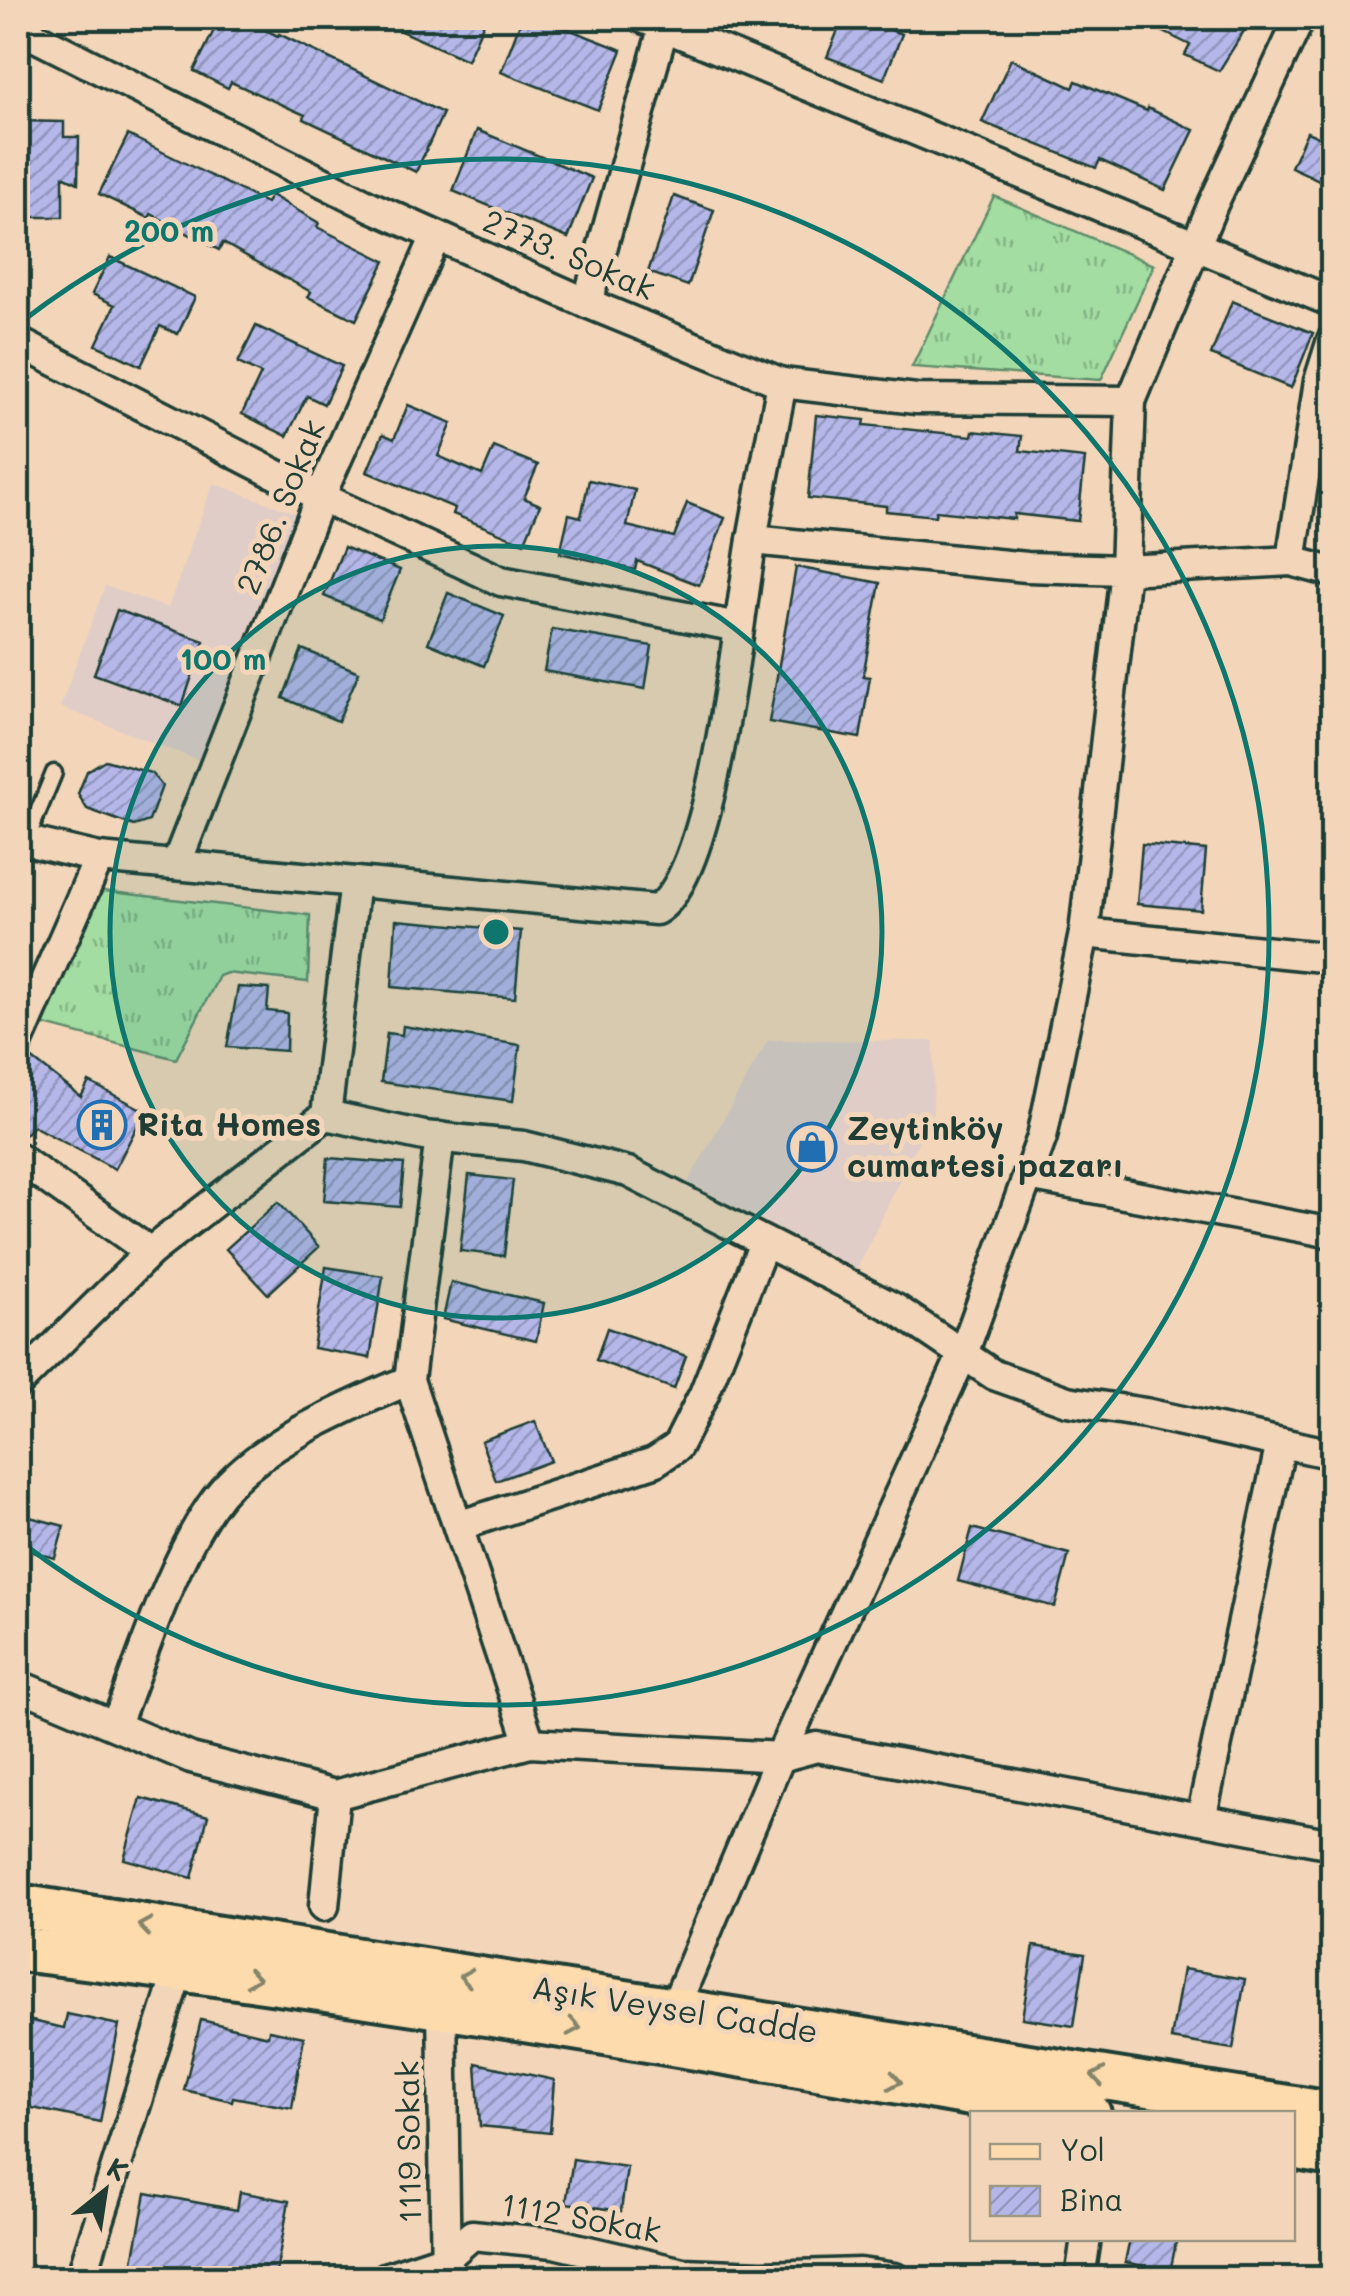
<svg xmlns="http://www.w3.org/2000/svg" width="1350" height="2296" font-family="Mali,sans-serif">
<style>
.built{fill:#e0cdc7}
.grass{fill:url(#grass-tufts);stroke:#618d6b;stroke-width:2.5}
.building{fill:url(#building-hatch);stroke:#1f3d34;stroke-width:2.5}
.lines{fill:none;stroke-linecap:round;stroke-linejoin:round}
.lane-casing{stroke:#1f3d34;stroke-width:21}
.street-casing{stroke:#1f3d34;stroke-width:35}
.primary-casing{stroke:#1f3d34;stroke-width:50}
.lane{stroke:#f3d6b9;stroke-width:14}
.street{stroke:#f3d6b9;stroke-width:28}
.primary{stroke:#fedbac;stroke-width:42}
.oneway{stroke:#83846a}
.ring{fill:none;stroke:#0f766e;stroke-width:5}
.labels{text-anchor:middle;stroke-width:10;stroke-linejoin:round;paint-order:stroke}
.street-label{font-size:32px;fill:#1f3d34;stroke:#f3d6b9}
.poi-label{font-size:32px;font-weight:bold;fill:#1f3d34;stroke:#f3d6b9;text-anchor:start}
.centre{fill:#0f766e;stroke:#f3d6b9;stroke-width:5}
.ring-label{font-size:30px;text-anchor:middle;font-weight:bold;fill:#0f766e;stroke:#f3d6b9;stroke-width:10;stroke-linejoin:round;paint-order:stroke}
</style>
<defs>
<pattern id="grass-tufts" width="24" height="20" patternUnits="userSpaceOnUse" patternTransform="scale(2.5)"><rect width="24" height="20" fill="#a3dda2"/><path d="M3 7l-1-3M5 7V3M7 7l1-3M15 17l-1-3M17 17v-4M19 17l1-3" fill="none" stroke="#84b485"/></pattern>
<pattern id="building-hatch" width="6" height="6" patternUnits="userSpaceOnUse" patternTransform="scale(2.5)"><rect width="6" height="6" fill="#b5b7e9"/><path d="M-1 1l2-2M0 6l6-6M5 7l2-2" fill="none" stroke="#9396be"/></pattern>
</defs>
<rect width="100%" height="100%" fill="#f3d6b9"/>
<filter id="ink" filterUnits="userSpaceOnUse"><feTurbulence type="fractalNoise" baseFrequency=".01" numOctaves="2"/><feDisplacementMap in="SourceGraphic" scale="20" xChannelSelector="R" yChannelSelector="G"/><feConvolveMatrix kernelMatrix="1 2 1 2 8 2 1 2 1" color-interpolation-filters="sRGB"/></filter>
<g filter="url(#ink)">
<!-- built -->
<g class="built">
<polygon points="213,483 295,513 198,760 60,707 105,586 168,608"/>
<polygon points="768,1040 934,1041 933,1112 857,1269 688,1182"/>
</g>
<!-- grass -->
<g class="grass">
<polygon points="994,196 1154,265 1101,380 912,367"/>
<polygon points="103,891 310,915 308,982 227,973 219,976 176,1059 37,1023 94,896"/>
</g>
<!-- building -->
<g class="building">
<polygon points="220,18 240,18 278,36 279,34 443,113 416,172 304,119 305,115 231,82 228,88 194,71"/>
<polygon points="371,18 486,18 467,60"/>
<polygon points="522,18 540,18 622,50 598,110 501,72"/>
<polygon points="843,18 882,18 896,23 893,31 902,34 884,79 827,57"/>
<polygon points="1135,18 1252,18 1219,71 1185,55 1190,45"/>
<polygon points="1011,59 1073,88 1076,81 1147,111 1148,108 1194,130 1165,190 1100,160 1096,168 982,122"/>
<polygon points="18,121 64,122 64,137 79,137 78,183 63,176 63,217 18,217"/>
<polygon points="477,130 592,178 568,238 453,191"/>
<polygon points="1307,132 1332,143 1332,186 1291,167"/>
<polygon points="128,135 266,203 271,195 319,223 317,227 385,261 356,320 308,297 311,292 223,243 219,250 151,214 149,218 99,194"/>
<polygon points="674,196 714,210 688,286 648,272"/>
<polygon points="110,257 195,297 178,334 160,326 141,366 96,345 115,305 92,294"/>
<polygon points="1232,301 1313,333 1291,388 1211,355"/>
<polygon points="256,326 342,366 324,404 307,396 287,436 242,414 261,374 238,363"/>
<polygon points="408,405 452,423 438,456 482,475 494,447 538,465 524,498 540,505 524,543 453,514 455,508 367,472 383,434 394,439"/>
<polygon points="816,415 865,420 864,425 972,436 973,431 1022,436 1020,451 1085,458 1078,521 1014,514 1014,519 936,511 935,516 886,511 886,506 808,498"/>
<polygon points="589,480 635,490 627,526 674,537 687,503 725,518 699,585 637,561 635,570 560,553 569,514 581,517"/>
<polygon points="344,547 400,570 380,619 324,596"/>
<polygon points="796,567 880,583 863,676 870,677 860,738 769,722"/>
<polygon points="448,593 504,616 484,666 428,643"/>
<polygon points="117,610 204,641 182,706 94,674"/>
<polygon points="552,629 652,646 645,689 544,671"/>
<polygon points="302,649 359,672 338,721 283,698"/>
<polygon points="105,760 151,773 162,786 149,821 134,826 87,809 78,794 87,771"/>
<polygon points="1142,844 1206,850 1201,910 1137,904"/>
<polygon points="396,920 521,931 515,998 392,987"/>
<polygon points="238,987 269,989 267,1011 287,1013 286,1051 227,1047"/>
<polygon points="403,1026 520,1045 513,1101 381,1082 387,1033 402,1035"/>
<polygon points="30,1057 81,1097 89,1082 145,1111 115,1169 33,1126 18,1141 18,1073"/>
<polygon points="328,1158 404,1164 400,1207 324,1201"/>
<polygon points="469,1175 513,1180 504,1256 460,1251"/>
<polygon points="278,1202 319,1247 268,1294 226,1249"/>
<polygon points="326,1267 383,1276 370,1358 313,1348"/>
<polygon points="451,1282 544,1303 536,1341 443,1319"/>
<polygon points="607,1328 686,1356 674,1389 596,1360"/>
<polygon points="535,1421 551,1461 496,1481 481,1441"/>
<polygon points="18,1514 64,1526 55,1558 18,1548"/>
<polygon points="972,1528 1069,1554 1055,1607 958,1581"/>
<polygon points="141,1798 208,1816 192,1878 124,1859"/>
<polygon points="1034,1946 1085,1954 1074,2026 1022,2018"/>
<polygon points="1183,1969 1245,1979 1233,2049 1171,2039"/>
<polygon points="67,2014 119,2025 100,2122 18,2105 18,2018 64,2028"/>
<polygon points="201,2020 268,2036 269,2030 304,2037 292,2108 233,2097 232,2101 184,2090"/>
<polygon points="476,2063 554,2080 550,2133 480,2126"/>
<polygon points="573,2159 627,2167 621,2211 566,2203"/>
<polygon points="240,2192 289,2201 275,2278 251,2278 201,2270 200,2278 164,2278 131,2272 146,2193 237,2210"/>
<polygon points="1130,2238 1177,2238 1170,2272 1125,2262"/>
</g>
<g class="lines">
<!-- lane casing -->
<g class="lane-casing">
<polyline id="lane" points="26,841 54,773"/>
</g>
<!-- street casing -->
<g class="street-casing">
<g id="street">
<polyline points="643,18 1332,302"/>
<polyline points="1300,18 1213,204 1131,401 1125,570 1291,561 1319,381 1332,340"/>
<polyline points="18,28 372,207 587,303 782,383 916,399 1131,401"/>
<polyline points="587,303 666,18"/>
<polyline points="18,342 320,497 501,581 738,627"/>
<polyline points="1291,561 1332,572"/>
<path d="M18 839 99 858 656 910C715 877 739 612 752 540 761 488 772 435 782 383"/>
<polyline points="176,865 320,497 436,236"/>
<polyline points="1084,933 1332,958"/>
<polyline points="18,1042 99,858"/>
<polyline points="326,1115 424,1136 524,1146 628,1172 896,1309 994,1375 1067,1401 1145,1413 1332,1454"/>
<polyline points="440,1137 409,1380 530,1743"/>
<polyline points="18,1158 150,1252"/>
<polyline points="1028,1176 1332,1233"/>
<polyline points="18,1383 150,1252 326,1115 355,882"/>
<polyline points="458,1526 654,1462 677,1447 704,1394 764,1243"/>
<polyline points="18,1685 191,1758 335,1795 530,1743 780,1757 817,1747 1332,1844"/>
<path d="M116 1724C143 1656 170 1566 211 1506 252 1445 345 1408 409 1380"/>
<polyline points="1201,1819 1281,1443"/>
<polyline points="324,1906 335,1795"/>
<polyline points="442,2005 446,2278"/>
<polyline points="674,2009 780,1757 963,1354 1042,1137 1084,933 1125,570 1027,567 752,540"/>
<polyline points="81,2278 179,1968"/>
<polyline points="385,2278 446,2258 472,2235 554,2243 683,2273 762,2276 860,2273 895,2278"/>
<polyline points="1080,2278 1086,2238"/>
</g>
</g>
<!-- primary casing -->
<g class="primary-casing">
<g id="primary">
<polyline points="18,1906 1332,2114"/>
<path d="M18 1949C377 1991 733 2054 1089 2114"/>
<polyline points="1292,2147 1332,2154"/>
</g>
</g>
<!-- lane -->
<use href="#lane" class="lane"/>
<!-- street -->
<use href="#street" class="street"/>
<!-- primary -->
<use href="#primary" class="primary"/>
</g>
<!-- one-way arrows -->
<defs><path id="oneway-chevron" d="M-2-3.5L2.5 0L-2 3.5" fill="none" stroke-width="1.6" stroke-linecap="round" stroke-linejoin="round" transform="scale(2.5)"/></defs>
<g class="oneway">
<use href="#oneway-chevron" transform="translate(145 1926) rotate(-171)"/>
<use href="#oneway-chevron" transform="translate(466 1977) rotate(-171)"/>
<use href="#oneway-chevron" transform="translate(253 1978) rotate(8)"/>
<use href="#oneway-chevron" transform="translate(574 2027) rotate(10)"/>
<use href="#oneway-chevron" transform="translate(1098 2076) rotate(-171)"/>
<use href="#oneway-chevron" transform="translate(895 2081) rotate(10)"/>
</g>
</g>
<!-- distance rings -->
<circle cx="496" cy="932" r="386" fill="#0f766e" fill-opacity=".12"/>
<g class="ring">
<circle cx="496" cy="932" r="386"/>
<path d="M20 323A773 773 0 1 1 20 1541"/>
</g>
<!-- icons -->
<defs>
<g id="building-ring" transform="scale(2.5)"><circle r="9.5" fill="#f3d6b9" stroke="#1f6fb2" stroke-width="1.5"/><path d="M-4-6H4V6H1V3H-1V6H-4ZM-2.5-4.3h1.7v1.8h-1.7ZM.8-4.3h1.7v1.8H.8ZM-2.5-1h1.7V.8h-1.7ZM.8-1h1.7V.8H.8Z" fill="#1f6fb2"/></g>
<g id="shop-ring" transform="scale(2.5)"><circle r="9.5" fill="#f3d6b9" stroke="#1f6fb2" stroke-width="1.5"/><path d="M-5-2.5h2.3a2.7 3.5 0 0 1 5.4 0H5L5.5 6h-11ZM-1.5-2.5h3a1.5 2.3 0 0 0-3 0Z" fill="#1f6fb2"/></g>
</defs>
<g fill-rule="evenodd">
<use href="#building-ring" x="102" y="1125"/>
<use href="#shop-ring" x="812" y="1147"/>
</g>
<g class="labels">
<!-- street labels -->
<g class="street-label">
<text transform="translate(569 255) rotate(23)" y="11">2773. Sokak</text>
<text transform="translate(281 507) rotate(-68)" y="11">2786. Sokak</text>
<text transform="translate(675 2010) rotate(9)" y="11">Aşık Veysel Cadde</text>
<text transform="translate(409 2142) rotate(-91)" y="11">1119 Sokak</text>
<text transform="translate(581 2218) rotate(10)" y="11">1112 Sokak</text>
</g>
<!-- poi labels -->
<g class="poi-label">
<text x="137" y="1136">Rita Homes</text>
<text x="847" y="1140">Zeytinköy<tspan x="847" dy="37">cumartesi pazarı</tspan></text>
</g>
</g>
<circle cx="496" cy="932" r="15" class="centre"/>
<g class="ring-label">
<text x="169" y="242">200 m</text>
<text x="223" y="670">100 m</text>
</g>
<!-- margin -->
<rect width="1350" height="2296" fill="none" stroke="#f3d6b9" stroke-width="60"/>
<rect x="30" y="30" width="1290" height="2236" fill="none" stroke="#1f3d34" stroke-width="4" filter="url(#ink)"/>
<!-- legend -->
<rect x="970" y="2111" width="325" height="130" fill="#f3d6b9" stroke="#9e9984" stroke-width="2.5"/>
<rect x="990" y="2144" width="50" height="15" fill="#fedbac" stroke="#9e9984" stroke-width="2.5"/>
<text x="1060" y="2161" font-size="30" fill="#1f3d34">Yol</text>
<rect x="990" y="2186" width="50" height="30" fill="url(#building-hatch)" stroke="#9e9984" stroke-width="2.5"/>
<text x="1060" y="2211" font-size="30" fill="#1f3d34">Bina</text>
<!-- north arrow -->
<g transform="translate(105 2191) rotate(30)" stroke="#f3d6b9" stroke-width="8" paint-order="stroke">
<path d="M0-8L18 38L0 25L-18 38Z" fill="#1f3d34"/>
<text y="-15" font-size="28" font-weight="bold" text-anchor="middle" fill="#1f3d34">K</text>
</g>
</svg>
